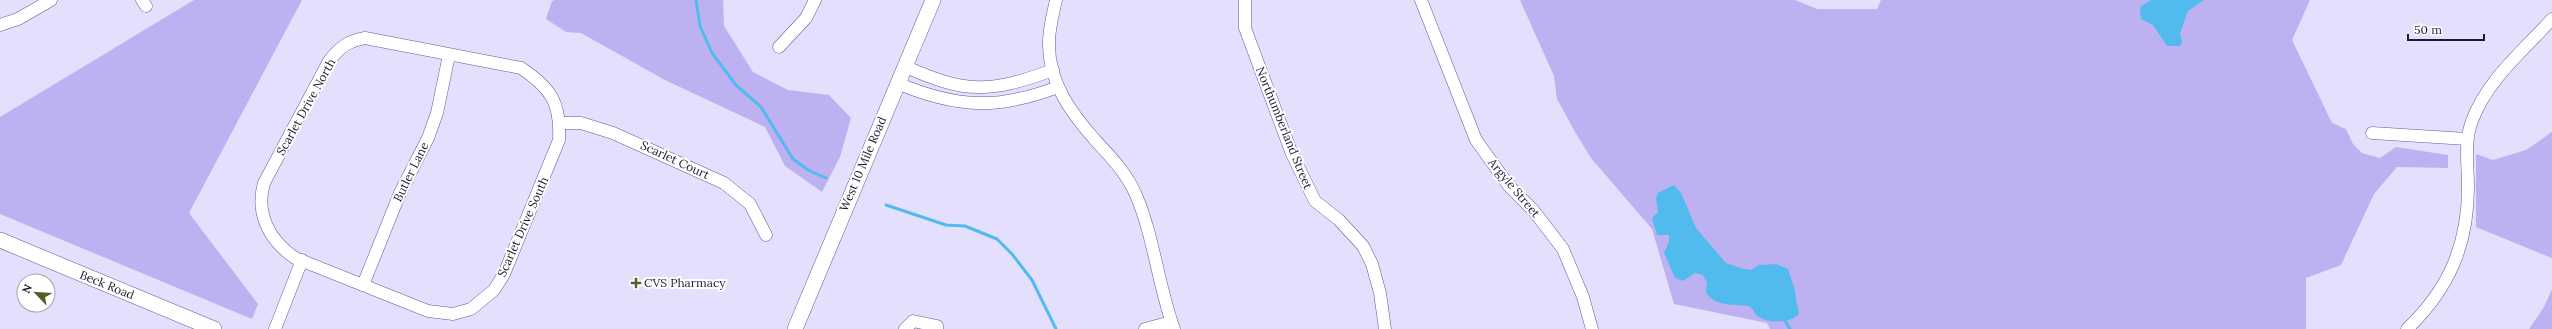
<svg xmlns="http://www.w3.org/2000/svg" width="2552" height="329" font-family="Lora,serif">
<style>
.green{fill:#beb1f2}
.water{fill:#51bbee}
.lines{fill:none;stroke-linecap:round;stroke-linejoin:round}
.stream{stroke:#51bbee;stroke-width:3}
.minor-casing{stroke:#655697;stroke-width:13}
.major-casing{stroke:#655697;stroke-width:16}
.minor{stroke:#fff;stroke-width:12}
.major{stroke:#fff;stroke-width:15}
.poi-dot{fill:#585c2a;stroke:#fff;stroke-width:1.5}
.labels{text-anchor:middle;stroke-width:4;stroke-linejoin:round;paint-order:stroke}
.street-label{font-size:12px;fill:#1f1833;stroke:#fff}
.poi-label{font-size:12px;fill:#1f1833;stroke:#fff;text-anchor:start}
</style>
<rect width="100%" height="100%" fill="#e4dffd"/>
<!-- green -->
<g class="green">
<polygon points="194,0 302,0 189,213 258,304 252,319 0,214 0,117"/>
<polygon points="555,0 723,0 724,26 753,72 788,90 829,95 851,118 840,157 822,192 785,166 765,127 665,80 581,33 566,32 546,19 552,1"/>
<polygon points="1520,0 1795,0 1817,9 1877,9 1881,0 2310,0 2292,40 2332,123 2346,129 2353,144 2362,153 2380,158 2396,147 2448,155 2448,168 2397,167 2374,194 2341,265 2306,278 2306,329 1770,329 1767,323 1674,304 1652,229 1591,158 1575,132 1557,99 1554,76"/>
<polygon points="2552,132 2552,258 2476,227 2476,154 2493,160 2526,150"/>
<polygon points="2552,289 2552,329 2529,329 2544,307"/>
</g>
<!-- water -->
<g class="water">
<polygon points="2151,0 2204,0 2188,11 2180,33 2182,42 2180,46 2167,46 2153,25 2141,19 2140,7"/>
<path d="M1674 185 1681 193 1696 228 1726 263 1744 269 1751 270 1759 265 1776 264 1788 269 1794 287 1799 314C1789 323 1770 324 1759 317 1754 314 1754 309 1749 306 1734 304 1714 307 1706 292L1707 283 1703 275 1695 273 1683 281 1675 278 1664 253 1669 241V235H1657L1652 218 1658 212 1656 199 1658 193Z"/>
</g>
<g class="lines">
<!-- stream -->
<g class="stream">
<polyline points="696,0 700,26 712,53 736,85 761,107 793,159 808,170 826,178"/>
<polyline points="886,205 946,225 965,226 997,239 1012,254 1032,280 1056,329"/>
<polyline points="1785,320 1790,329"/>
</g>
<!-- minor casing -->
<g class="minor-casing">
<g id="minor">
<polyline points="142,0 146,6"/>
<path d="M1056 0C1053 14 1049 28 1049 42 1048 82 1071 113 1096 141 1111 157 1127 174 1136 195 1154 237 1158 285 1174 329"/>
<polyline points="1245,0 1245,28 1292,154 1315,201 1339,220 1363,246 1372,264 1380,293 1385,329"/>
<polyline points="1421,0 1476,140 1509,186 1533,210 1563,249 1583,297 1592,329"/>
<polyline points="0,25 18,19 51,0"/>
<path d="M365 38 521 68C551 88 561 103 559 140L504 274 494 290 471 309 453 314 428 311 295 258C270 241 255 214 264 183L329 61C340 47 348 41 365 38Z"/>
<polyline points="779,47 806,18 815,0"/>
<path d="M904 66C966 94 990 93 1053 70"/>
<path d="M897 83C956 108 998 110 1058 87"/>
<polyline points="560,123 581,123 613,133 724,183 750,204 766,235"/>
<polyline points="2372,133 2467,139"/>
<polyline points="363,285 400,193 428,138 437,113 449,55"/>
<polyline points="275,329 302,260"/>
<polyline points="905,329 913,321 937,326 937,329"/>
<polyline points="1145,329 1171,322"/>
<path d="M2407 329C2449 289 2468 245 2468 187 2468 165 2464 141 2472 121 2487 80 2523 51 2552 19"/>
</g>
</g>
<!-- major casing -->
<g class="major-casing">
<g id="major">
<polyline points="0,240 214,329"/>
<polyline points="795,329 933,0"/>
</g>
</g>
<!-- minor -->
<use href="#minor" class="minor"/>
<!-- major -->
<use href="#major" class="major"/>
</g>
<!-- markers -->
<path class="poi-dot" d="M634 277h4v4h4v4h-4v4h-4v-4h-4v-4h4z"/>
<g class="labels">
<!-- street labels -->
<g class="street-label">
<text transform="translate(306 107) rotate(-61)" y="4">Scarlet Drive North</text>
<text transform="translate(1284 128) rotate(68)" y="4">Northumberland Street</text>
<text transform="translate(675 160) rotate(25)" y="4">Scarlet Court</text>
<text transform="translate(863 164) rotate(-67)" y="4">West 10 Mile Road</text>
<text transform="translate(411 172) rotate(-64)" y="4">Butler Lane</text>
<text transform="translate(1514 188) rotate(50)" y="4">Argyle Street</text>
<text transform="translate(523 227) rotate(-66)" y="4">Scarlet Drive South</text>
<text transform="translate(107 285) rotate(22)" y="4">Beck Road</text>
</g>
<!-- poi labels -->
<g class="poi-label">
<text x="644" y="287">CVS Pharmacy</text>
</g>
</g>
<!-- north arrow -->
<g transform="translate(36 293) rotate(295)"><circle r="19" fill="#ffffff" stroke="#a5a3ad"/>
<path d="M0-3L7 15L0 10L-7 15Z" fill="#585c2a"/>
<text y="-6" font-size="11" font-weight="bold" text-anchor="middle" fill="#1f1833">N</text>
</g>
<!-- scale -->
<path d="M2408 34v6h76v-6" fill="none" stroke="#1f1833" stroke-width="2"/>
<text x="2414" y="34" font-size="12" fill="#1f1833" stroke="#ffffff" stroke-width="3" paint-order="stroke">50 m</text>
</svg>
